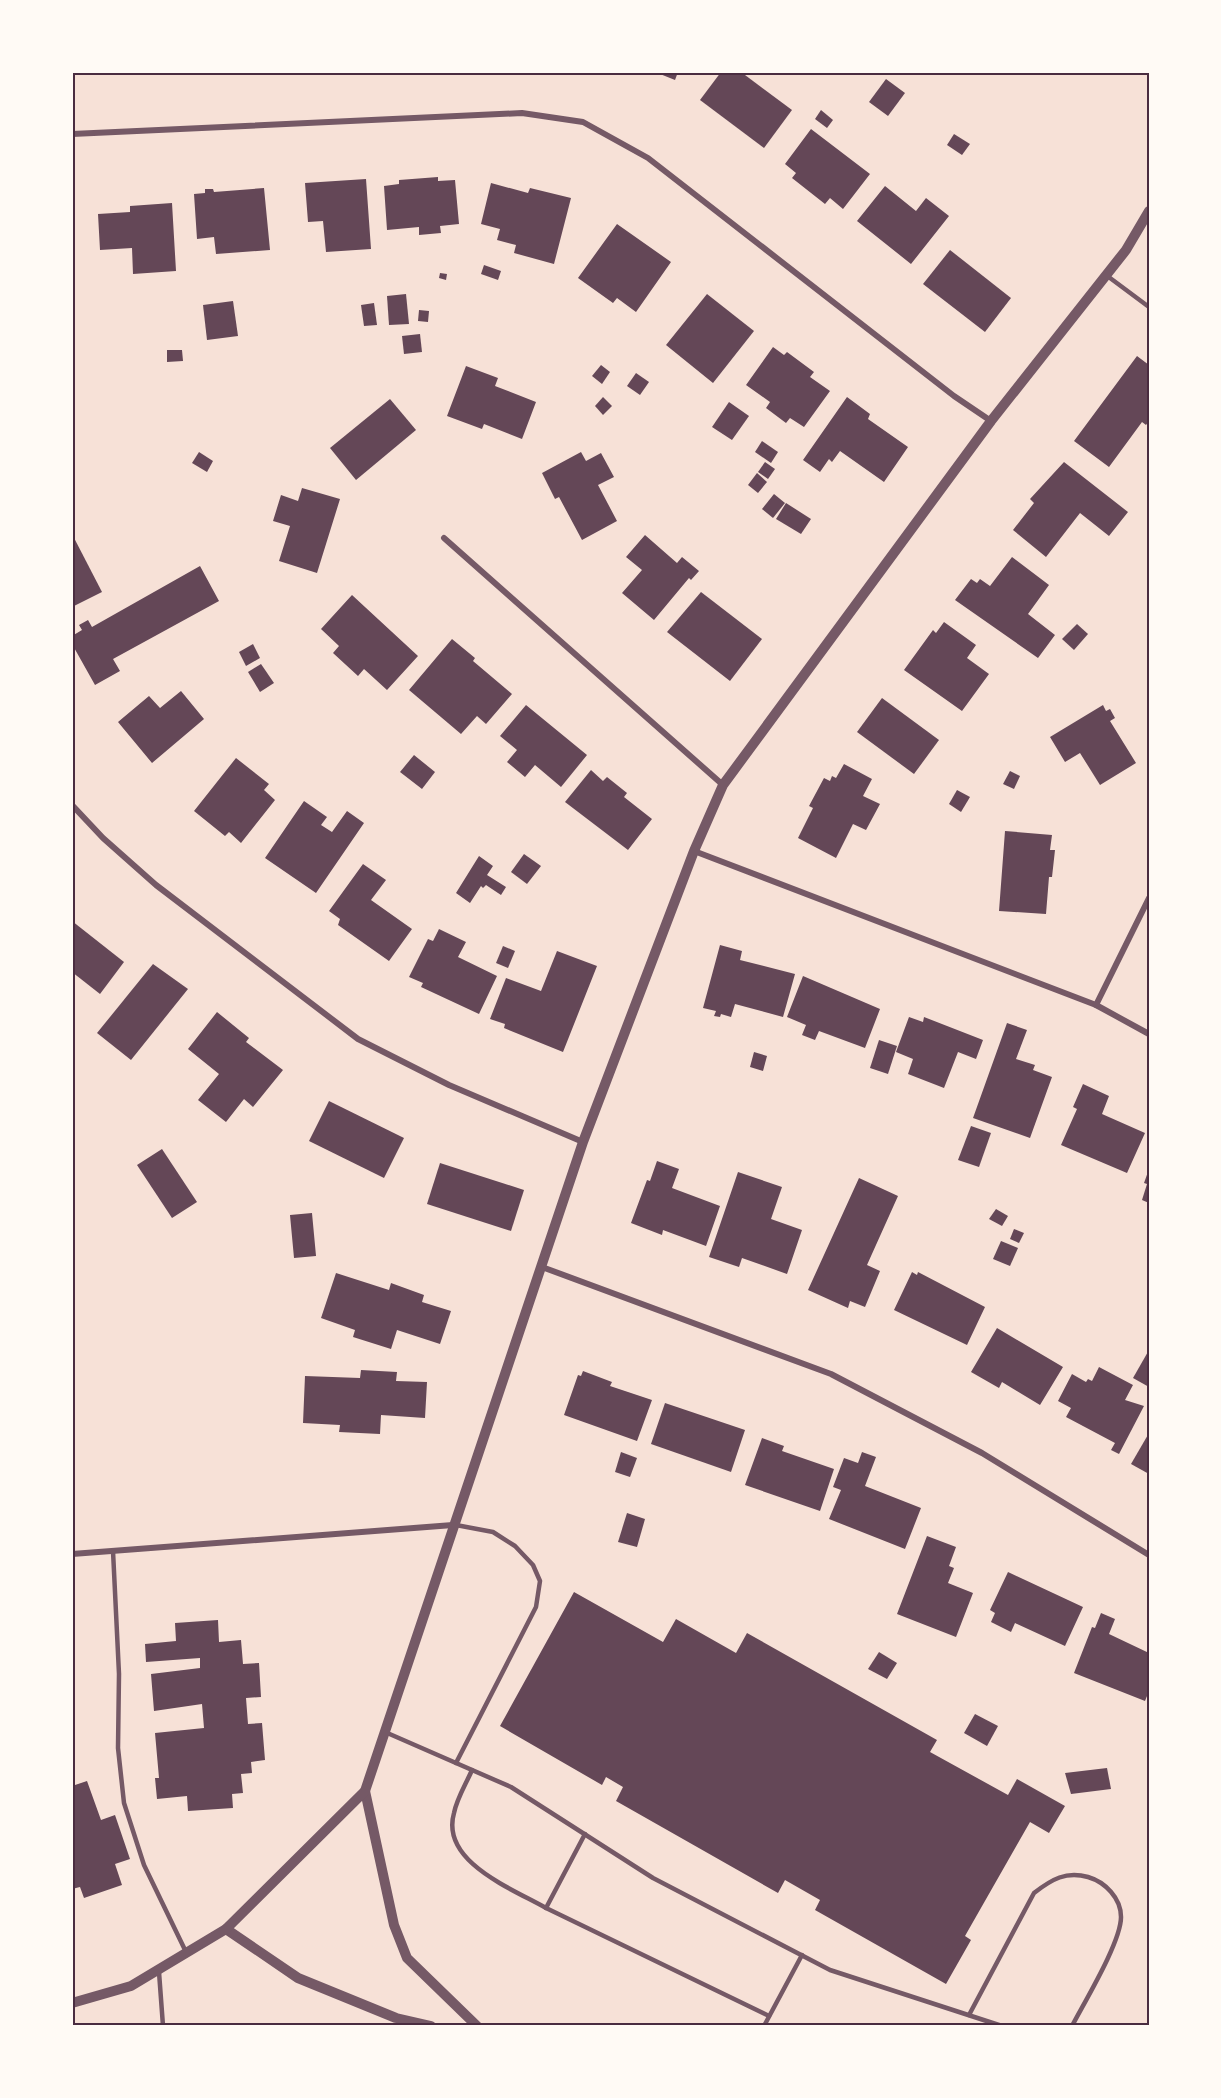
<svg xmlns="http://www.w3.org/2000/svg" width="1221" height="2098" font-family="Figtree,sans-serif">
<style>
.building{fill:#644757}
.lines{fill:none;stroke-linecap:round;stroke-linejoin:round}
.service{stroke:#755966;stroke-width:4.5}
.minor{stroke:#755966;stroke-width:6}
.tertiary{stroke:#755966;stroke-width:10}
.neatline{fill:none;stroke:#4a2c40;stroke-width:2}
</style>
<rect width="100%" height="100%" fill="#f7e1d7"/>
<!-- building -->
<g class="building">
<polygon points="655,72 678,72 675,80"/>
<polygon points="721,72 741,72 792,110 764,148 700,100"/>
<polygon points="886,79 905,93 888,116 869,102"/>
<polygon points="821,110 833,120 827,128 815,119"/>
<polygon points="811,129 870,174 843,209 830,198 825,204 792,178 796,173 785,164"/>
<polygon points="954,134 970,144 962,155 947,145"/>
<polygon points="438,177 438,181 455,180 459,224 440,226 441,233 419,235 419,227 387,230 384,186 399,184 399,180"/>
<polygon points="366,179 371,249 326,252 323,221 308,222 305,183"/>
<polygon points="491,183 528,193 530,188 571,198 554,264 514,253 516,245 497,240 500,229 481,224"/>
<polygon points="885,186 916,211 926,198 949,216 911,264 857,221"/>
<polygon points="264,188 270,250 216,254 214,237 197,239 194,194 205,193 205,189 213,189 214,192"/>
<polygon points="172,203 176,271 133,274 132,248 100,250 98,214 130,212 130,206"/>
<polygon points="617,224 671,262 636,312 617,298 613,303 578,278"/>
<polygon points="950,250 1011,298 985,332 923,284"/>
<polygon points="484,265 501,271 498,280 481,274"/>
<polygon points="440,273 447,274 446,280 439,278"/>
<polygon points="406,294 409,324 389,325 387,296"/>
<polygon points="707,294 754,331 713,383 666,345"/>
<polygon points="233,301 238,336 207,340 203,305"/>
<polygon points="374,303 377,325 364,326 361,305"/>
<polygon points="419,310 429,311 428,322 418,321"/>
<polygon points="420,334 422,352 404,354 402,336"/>
<polygon points="773,347 784,355 787,352 814,372 810,377 830,391 804,427 790,418 786,423 766,408 770,402 746,385"/>
<polygon points="167,350 182,350 183,361 167,362"/>
<polygon points="1137,356 1149,365 1149,421 1146,425 1142,422 1109,467 1074,441"/>
<polygon points="601,365 610,372 602,384 592,376"/>
<polygon points="466,366 498,378 495,386 536,402 522,439 484,424 482,429 447,416"/>
<polygon points="636,373 649,382 640,395 627,386"/>
<polygon points="603,397 612,406 603,415 595,406"/>
<polygon points="847,397 870,414 868,419 908,447 884,482 840,451 832,462 829,459 820,472 803,460"/>
<polygon points="390,399 416,430 356,480 330,448"/>
<polygon points="729,402 749,416 732,440 712,427"/>
<polygon points="762,441 778,452 771,463 755,452"/>
<polygon points="199,452 213,461 207,472 192,463"/>
<polygon points="581,452 586,461 601,453 614,477 598,485 617,521 582,540 559,497 555,499 542,473"/>
<polygon points="765,462 775,469 768,479 758,472"/>
<polygon points="1064,462 1128,512 1109,536 1080,513 1046,557 1013,530 1034,503 1030,499"/>
<polygon points="757,473 767,482 758,493 748,485"/>
<polygon points="302,488 340,499 317,573 279,561 290,526 273,521 281,495 298,501"/>
<polygon points="774,494 785,503 773,518 762,509"/>
<polygon points="786,503 811,519 801,534 776,519"/>
<polygon points="72,534 102,592 72,607"/>
<polygon points="645,535 677,563 682,557 699,571 691,580 689,578 654,620 622,593 642,570 626,557"/>
<polygon points="1012,557 1049,585 1028,614 1055,635 1038,658 955,600 971,579 977,583 980,579 990,586"/>
<polygon points="200,566 219,601 113,659 120,671 95,685 72,644 72,636 82,630 79,625 88,620 92,627"/>
<polygon points="701,592 762,639 730,681 667,632"/>
<polygon points="352,595 418,656 387,690 364,669 358,676 333,653 339,646 321,629"/>
<polygon points="944,622 976,645 967,658 989,674 962,711 904,670 933,630 936,633"/>
<polygon points="1077,624 1088,634 1074,650 1062,639"/>
<polygon points="452,639 475,658 473,661 512,694 486,724 477,716 461,734 409,690"/>
<polygon points="253,644 260,658 246,666 239,652"/>
<polygon points="261,664 274,683 260,692 248,672"/>
<polygon points="181,691 204,719 152,763 118,722 149,696 160,708"/>
<polygon points="882,698 939,740 914,774 857,732"/>
<polygon points="526,705 587,755 561,787 535,765 525,777 507,762 517,750 500,736"/>
<polygon points="1103,705 1106,711 1110,709 1115,718 1110,721 1136,763 1100,785 1080,753 1065,762 1050,737"/>
<polygon points="414,755 435,772 422,789 400,772"/>
<polygon points="236,758 269,784 264,790 275,800 241,843 229,832 225,836 194,811"/>
<polygon points="844,764 872,779 863,796 880,804 866,830 853,824 836,858 798,838 813,808 809,806 824,778 830,781 832,776 836,778"/>
<polygon points="591,770 603,781 607,777 627,793 624,797 652,819 628,850 565,802"/>
<polygon points="1010,771 1020,776 1014,789 1003,784"/>
<polygon points="957,790 970,797 961,812 949,804"/>
<polygon points="304,801 327,817 321,825 332,832 347,811 364,823 316,893 265,858"/>
<polygon points="1005,831 1052,835 1050,850 1055,850 1052,877 1049,877 1046,914 999,911"/>
<polygon points="524,854 541,866 527,884 511,872"/>
<polygon points="479,856 493,866 487,875 506,887 501,895 486,885 483,888 481,886 470,903 456,893"/>
<polygon points="363,864 386,880 371,900 412,929 389,961 338,925 340,919 329,911"/>
<polygon points="72,921 124,962 100,994 72,972"/>
<polygon points="439,929 466,942 458,957 497,976 479,1014 421,987 423,983 409,977 428,939 433,941"/>
<polygon points="720,945 742,951 740,960 795,974 783,1017 735,1004 731,1017 721,1014 720,1017 714,1016 716,1011 703,1008"/>
<polygon points="503,946 515,951 508,968 496,963"/>
<polygon points="557,951 597,966 563,1052 504,1028 505,1024 490,1019 506,978 541,991"/>
<polygon points="153,964 188,989 131,1060 97,1033"/>
<polygon points="803,976 880,1009 865,1048 819,1031 815,1040 802,1035 806,1025 787,1017"/>
<polygon points="217,1012 249,1038 246,1042 283,1070 253,1107 244,1099 226,1122 198,1100 219,1074 188,1049"/>
<polygon points="909,1017 923,1022 924,1017 983,1040 976,1059 958,1052 944,1088 908,1074 913,1059 896,1052"/>
<polygon points="1007,1023 1027,1030 1016,1059 1035,1065 1033,1070 1052,1077 1030,1138 973,1118"/>
<polygon points="879,1040 897,1046 888,1074 870,1068"/>
<polygon points="754,1052 767,1056 763,1071 750,1067"/>
<polygon points="1083,1084 1109,1096 1102,1114 1145,1133 1127,1173 1061,1145 1077,1109 1073,1107"/>
<polygon points="329,1101 404,1138 384,1178 309,1141"/>
<polygon points="971,1126 991,1133 979,1167 958,1160"/>
<polygon points="162,1149 197,1202 172,1218 137,1165"/>
<polygon points="657,1161 679,1169 672,1188 720,1206 706,1246 663,1230 662,1235 631,1223 647,1180 650,1181"/>
<polygon points="440,1163 524,1190 511,1231 427,1204"/>
<polygon points="1149,1169 1149,1203 1142,1200 1147,1184 1144,1183"/>
<polygon points="738,1172 782,1187 771,1219 802,1230 787,1274 742,1258 739,1267 709,1257"/>
<polygon points="859,1178 898,1196 867,1265 880,1271 865,1307 850,1301 848,1308 808,1290"/>
<polygon points="996,1209 1008,1216 1002,1226 989,1219"/>
<polygon points="312,1213 316,1256 294,1258 290,1215"/>
<polygon points="1014,1229 1024,1233 1019,1243 1010,1239"/>
<polygon points="1001,1241 1018,1248 1010,1266 993,1259"/>
<polygon points="912,1272 917,1275 918,1272 985,1307 967,1345 894,1310"/>
<polygon points="336,1273 389,1290 391,1283 424,1295 422,1302 451,1311 440,1344 397,1330 391,1349 353,1337 355,1330 321,1318"/>
<polygon points="997,1328 1063,1367 1040,1405 1002,1382 999,1388 971,1372"/>
<polygon points="1149,1350 1149,1387 1133,1378"/>
<polygon points="1099,1367 1133,1385 1125,1400 1144,1406 1119,1454 1111,1450 1115,1443 1066,1417 1071,1408 1058,1401 1072,1374 1086,1382 1088,1379 1092,1381"/>
<polygon points="361,1370 397,1372 396,1381 427,1382 425,1418 381,1415 380,1434 339,1432 340,1425 303,1423 305,1376 360,1378"/>
<polygon points="583,1371 612,1382 610,1386 652,1400 637,1441 564,1415 578,1375 581,1376"/>
<polygon points="665,1403 745,1430 731,1472 651,1444"/>
<polygon points="1149,1433 1149,1474 1131,1464"/>
<polygon points="762,1438 784,1446 782,1451 834,1469 820,1511 745,1485"/>
<polygon points="621,1452 637,1458 630,1477 615,1472"/>
<polygon points="862,1452 876,1457 865,1486 921,1508 905,1549 829,1519 841,1490 833,1487 844,1458 858,1463"/>
<polygon points="627,1513 645,1519 637,1547 618,1542"/>
<polygon points="927,1536 956,1547 949,1566 954,1568 948,1583 973,1593 956,1637 897,1614"/>
<polygon points="1008,1572 1083,1607 1065,1646 1015,1623 1011,1632 991,1622 995,1613 990,1610"/>
<polygon points="574,1592 663,1642 676,1619 736,1653 747,1633 937,1740 930,1752 1008,1795 1017,1779 1065,1806 1049,1833 1030,1822 965,1936 971,1940 946,1984 815,1910 820,1900 785,1880 778,1893 616,1801 623,1787 606,1777 602,1785 500,1726"/>
<polygon points="1101,1613 1115,1619 1109,1634 1149,1653 1149,1691 1145,1701 1074,1673 1092,1627 1095,1628"/>
<polygon points="218,1620 219,1642 241,1640 243,1664 259,1663 261,1697 246,1698 248,1724 262,1723 265,1760 251,1762 252,1773 241,1774 243,1793 232,1794 233,1808 188,1811 187,1796 157,1799 155,1778 159,1778 155,1733 204,1728 202,1704 154,1711 151,1674 200,1668 200,1658 146,1662 145,1644 176,1641 175,1623"/>
<polygon points="879,1652 897,1663 887,1679 868,1669"/>
<polygon points="975,1714 998,1726 987,1746 964,1733"/>
<polygon points="1107,1768 1111,1789 1071,1794 1065,1773"/>
<polygon points="87,1781 101,1820 115,1815 130,1859 115,1864 122,1885 84,1898 80,1887 72,1889 72,1786"/>
</g>
<g class="lines">
<!-- service -->
<g class="service">
<polyline points="1106,275 1149,307"/>
<polyline points="456,1525 493,1532 515,1546 533,1565 540,1581 536,1607 456,1763"/>
<polyline points="113,1551 119,1674 118,1748 124,1803 144,1865 186,1952"/>
<polyline points="385,1732 511,1787 653,1878 830,1970 1002,2026"/>
<path d="M472 1770C466 1784 457 1798 454 1813 440 1862 513 1889 546 1908"/>
<polyline points="585,1834 546,1908 769,2016"/>
<polyline points="159,1972 163,2026"/>
<path d="M969 2015 1034 1893C1052 1879 1066 1871 1088 1877 1105 1882 1121 1898 1121 1917 1121 1942 1085 2001 1072 2026"/>
<polyline points="764,2026 802,1955"/>
</g>
<!-- minor -->
<g class="minor">
<polyline points="72,134 522,113 583,122 648,158 954,396 991,421"/>
<polyline points="444,538 723,785"/>
<polyline points="72,805 103,838 156,885 358,1039 449,1085 583,1142"/>
<polyline points="694,851 1096,1005 1149,1034"/>
<polyline points="1096,1005 1149,898"/>
<polyline points="542,1267 831,1374 982,1453 1149,1555"/>
<polyline points="72,1554 453,1525"/>
</g>
<!-- tertiary -->
<g class="tertiary">
<polyline points="365,1791 394,1925 407,1958 477,2026"/>
<polyline points="226,1929 298,1978 396,2018 431,2026"/>
<polyline points="72,2003 131,1986 226,1929 365,1791 583,1142 694,851 723,785 991,421 1126,250 1149,211"/>
</g>
</g>
<!-- border -->
<rect width="1221" height="2098" fill="none" stroke="#fffaf5" stroke-width="147"/>
<rect x="74" y="74" width="1074" height="1950" class="neatline"/>
</svg>
